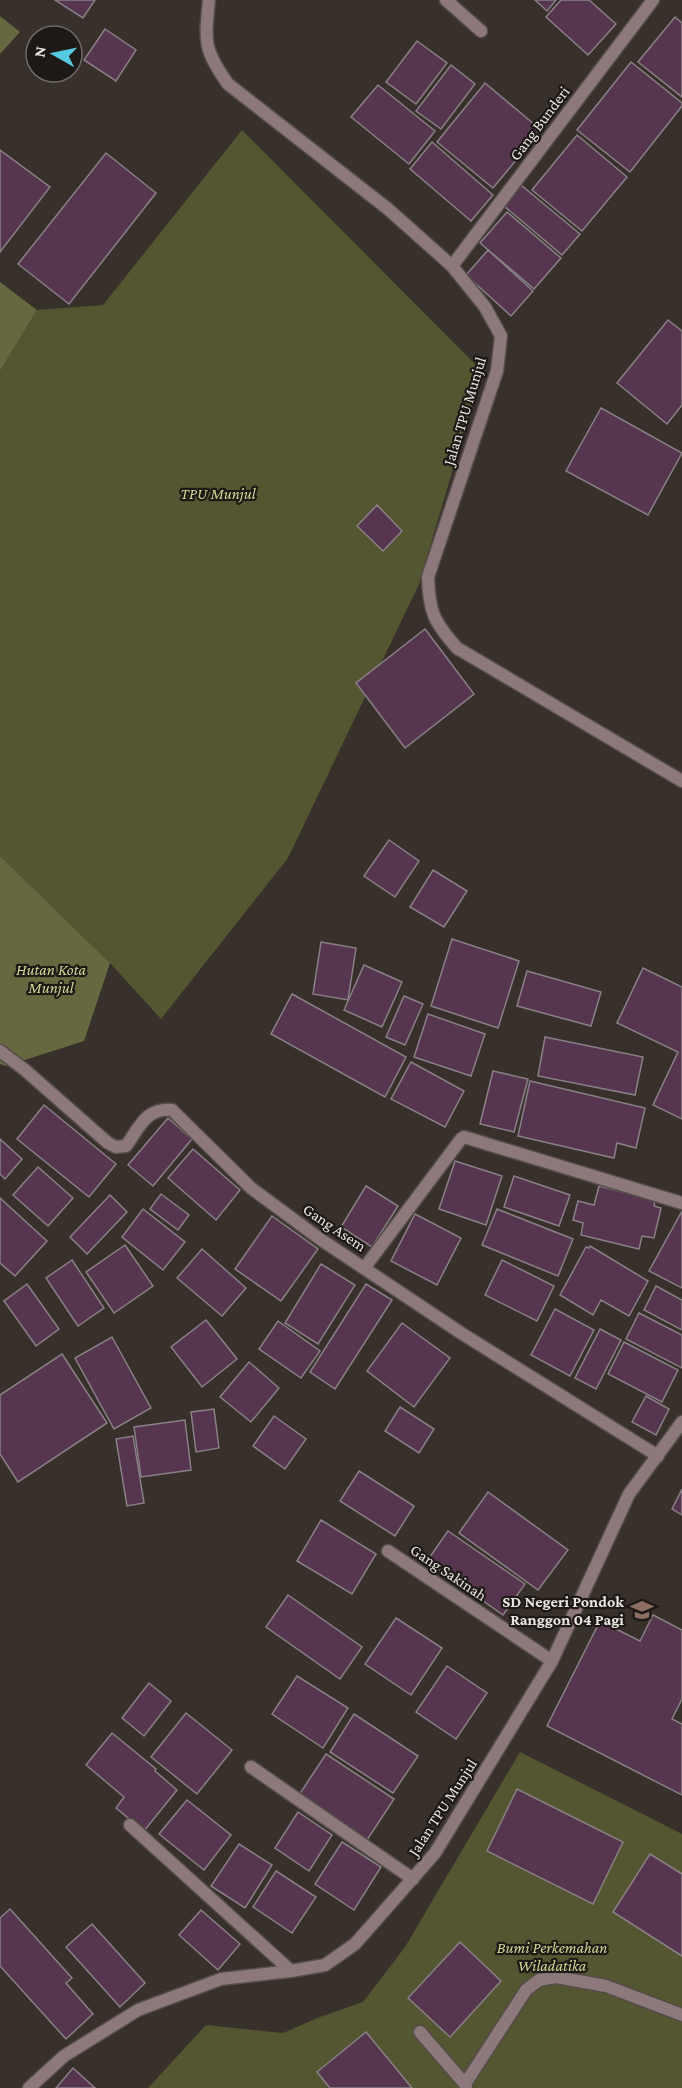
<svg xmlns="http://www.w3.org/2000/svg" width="682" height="2088" font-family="'Crimson Pro',serif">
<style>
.green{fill:#545631}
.forest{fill:#666940}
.building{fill:#56364f;stroke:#898086;stroke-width:1.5}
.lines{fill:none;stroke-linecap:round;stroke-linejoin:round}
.street-casing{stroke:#534d48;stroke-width:15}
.street{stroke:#8d787c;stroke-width:12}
.labels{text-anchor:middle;stroke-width:4.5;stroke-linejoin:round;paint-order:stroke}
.street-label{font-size:16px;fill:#e9e4e0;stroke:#1c1916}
.park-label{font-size:16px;font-style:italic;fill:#d2d692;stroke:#1c1916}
.poi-label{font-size:16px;font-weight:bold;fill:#e9e4e0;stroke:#1c1916;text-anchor:end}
</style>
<rect width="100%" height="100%" fill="#37302b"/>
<!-- green -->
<g class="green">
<polygon points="242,130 482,371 419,584 288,858 161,1019 110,963 0,856 0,371 37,310 103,305"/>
<polygon points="520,1752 682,1834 682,2088 148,2088 206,2025 283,2033 320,2017 363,2002 405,1947"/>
</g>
<!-- forest -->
<g class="forest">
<polygon points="0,16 20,32 0,54"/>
<polygon points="0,282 37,310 0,371"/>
<polygon points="0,856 110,963 84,1041 6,1066 0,1064"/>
</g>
<!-- building -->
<g class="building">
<polygon points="55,0 95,0 83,18"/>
<polygon points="535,0 556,0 547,11"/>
<polygon points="561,0 589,0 616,24 588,55 546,17"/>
<polygon points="675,17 682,23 682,97 638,62"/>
<polygon points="105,29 136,50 116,81 84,60"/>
<polygon points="417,41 447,63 416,104 386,82"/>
<polygon points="631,62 682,103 682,106 630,172 577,130"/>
<polygon points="451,65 475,84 441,129 416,111"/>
<polygon points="485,83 541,130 493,188 437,142"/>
<polygon points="378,85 435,131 409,164 351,117"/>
<polygon points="577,135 627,177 582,231 532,190"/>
<polygon points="432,142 493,195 471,221 410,169"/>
<polygon points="0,150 50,187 0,252"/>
<polygon points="106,153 156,193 69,304 18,264"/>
<polygon points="521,185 580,234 562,255 504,206"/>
<polygon points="507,212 561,258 534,289 480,243"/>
<polygon points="488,250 533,291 511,316 466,275"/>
<polygon points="668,320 682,331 682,405 667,424 617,383"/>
<polygon points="601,408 682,453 648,515 566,471"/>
<polygon points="377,505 402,531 383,551 357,526"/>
<polygon points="425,629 474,694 405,748 356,683"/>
<polygon points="389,840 419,861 395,897 364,876"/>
<polygon points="433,870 467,891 444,927 410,907"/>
<polygon points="452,939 519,961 498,1028 431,1006"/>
<polygon points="321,942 356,948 348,1000 313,994"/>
<polygon points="364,965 402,982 382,1027 344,1010"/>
<polygon points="643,968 682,987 682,1119 653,1105 678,1052 617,1023"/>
<polygon points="527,971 601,992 591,1026 517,1006"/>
<polygon points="292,994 406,1057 385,1097 271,1034"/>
<polygon points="404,996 423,1004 405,1045 386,1037"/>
<polygon points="428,1014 485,1034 471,1076 414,1057"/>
<polygon points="545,1037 643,1057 635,1095 538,1076"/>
<polygon points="411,1062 464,1091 445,1127 391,1099"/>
<polygon points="493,1071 528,1079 514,1132 480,1124"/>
<polygon points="530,1081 645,1108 636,1148 617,1143 614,1158 518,1136"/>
<polygon points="44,1105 116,1164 89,1197 17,1139"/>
<polygon points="168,1118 192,1139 153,1186 128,1165"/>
<polygon points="0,1139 22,1159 5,1179 0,1174"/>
<polygon points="193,1149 240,1190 216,1220 168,1178"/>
<polygon points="455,1161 502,1176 486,1225 439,1209"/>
<polygon points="38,1167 73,1198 48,1226 13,1195"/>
<polygon points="514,1176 570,1195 559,1226 504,1207"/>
<polygon points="366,1186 398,1206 372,1247 341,1227"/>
<polygon points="599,1186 655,1200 654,1206 661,1208 654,1238 642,1236 639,1249 581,1235 583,1223 573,1220 578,1201 594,1205"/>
<polygon points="161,1194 189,1215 178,1230 150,1209"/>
<polygon points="110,1195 127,1212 87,1254 70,1237"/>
<polygon points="0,1198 47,1241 15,1276 0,1263"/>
<polygon points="143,1209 185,1242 163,1270 122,1237"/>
<polygon points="497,1209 573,1239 558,1276 482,1245"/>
<polygon points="682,1211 682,1288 649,1271"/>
<polygon points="415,1214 461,1238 437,1285 391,1261"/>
<polygon points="272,1216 318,1249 281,1301 235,1269"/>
<polygon points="125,1245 153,1286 114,1313 86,1272"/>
<polygon points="590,1246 648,1281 629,1316 601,1300 593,1315 560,1295 586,1247 589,1248"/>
<polygon points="202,1249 246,1288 222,1316 177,1278"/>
<polygon points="72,1260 104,1308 78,1326 46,1278"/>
<polygon points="502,1260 554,1286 537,1321 485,1295"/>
<polygon points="321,1264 355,1285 318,1344 285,1323"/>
<polygon points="27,1284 59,1329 36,1346 4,1301"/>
<polygon points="366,1284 392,1300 335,1389 310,1372"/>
<polygon points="656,1286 682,1300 682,1330 644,1310"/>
<polygon points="555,1309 594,1330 570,1376 531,1355"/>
<polygon points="639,1313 682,1335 682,1368 626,1339"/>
<polygon points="206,1320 237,1359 202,1387 171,1347"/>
<polygon points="278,1321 320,1351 301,1378 259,1349"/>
<polygon points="402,1323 450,1358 414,1407 367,1371"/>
<polygon points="600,1329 621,1340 596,1389 575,1378"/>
<polygon points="112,1337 151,1408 114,1429 75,1358"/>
<polygon points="624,1342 678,1370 662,1402 608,1374"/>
<polygon points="62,1354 107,1423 18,1482 0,1454 0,1395"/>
<polygon points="249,1362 279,1388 251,1422 220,1397"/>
<polygon points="646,1396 669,1409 656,1435 632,1422"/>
<polygon points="400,1407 434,1429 419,1453 385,1431"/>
<polygon points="214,1409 219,1448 196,1452 191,1412"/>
<polygon points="274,1416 306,1439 285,1469 253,1446"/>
<polygon points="185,1420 191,1470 141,1477 134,1427"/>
<polygon points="133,1436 144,1503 127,1506 116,1439"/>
<polygon points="359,1471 414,1506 395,1536 340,1501"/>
<polygon points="682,1489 682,1515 672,1509"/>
<polygon points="488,1492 568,1550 538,1590 459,1533"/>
<polygon points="321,1520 376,1554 352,1594 297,1561"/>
<polygon points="448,1531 525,1584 503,1615 427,1561"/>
<polygon points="288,1595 362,1647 340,1679 266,1627"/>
<polygon points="653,1615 682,1630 682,1699 672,1719 682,1724 682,1795 547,1726 600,1621 640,1641"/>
<polygon points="396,1618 442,1648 411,1695 365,1664"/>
<polygon points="447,1666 487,1693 456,1739 416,1712"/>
<polygon points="297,1676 348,1708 323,1748 272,1714"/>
<polygon points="149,1683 171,1701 144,1736 122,1718"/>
<polygon points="186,1713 232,1750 197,1794 151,1757"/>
<polygon points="354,1714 418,1756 393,1793 330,1752"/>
<polygon points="112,1733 156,1769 155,1771 177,1790 144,1831 116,1808 124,1797 86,1765"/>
<polygon points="326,1754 394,1799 367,1840 299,1795"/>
<polygon points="517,1789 623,1842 593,1904 487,1851"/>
<polygon points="187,1800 231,1835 204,1870 159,1834"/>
<polygon points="298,1812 332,1835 309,1871 275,1848"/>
<polygon points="342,1842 381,1867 354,1910 315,1884"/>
<polygon points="239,1844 272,1865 245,1908 211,1886"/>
<polygon points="650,1854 682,1874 682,1956 613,1912"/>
<polygon points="276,1871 316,1897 292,1933 253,1907"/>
<polygon points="10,1909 72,1978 66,1983 93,2014 66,2039 0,1966 0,1918"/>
<polygon points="201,1910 240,1944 218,1970 179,1935"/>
<polygon points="92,1924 145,1983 120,2007 66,1947"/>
<polygon points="460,1942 501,1981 450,2037 408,1998"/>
<polygon points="366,2032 412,2088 330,2088 317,2072"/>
<polygon points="73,2068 95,2088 56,2088"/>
</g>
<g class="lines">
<!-- street casing -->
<g class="street-casing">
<g id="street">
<path d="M209 0C205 42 203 49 228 84L388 209 452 266 485 307 501 336 497 371 428 577C429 612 434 622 457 648L682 781"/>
<polyline points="446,0 481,31"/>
<polyline points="452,266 653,0"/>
<path d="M0 1051 25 1070 108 1143 116 1147 126 1146C140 1127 145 1108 172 1110L251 1188 320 1239 461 1333 658 1456"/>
<polyline points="365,1267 461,1139 464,1137 682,1203"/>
<polyline points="388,1551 552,1661"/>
<polyline points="251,1767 413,1879"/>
<polyline points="130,1825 291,1971"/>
<polyline points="420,2032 465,2084"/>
<polyline points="29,2088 64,2056 138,2010 221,1979 291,1971 325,1965 355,1944 435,1853 552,1661 629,1494 682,1422"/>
<polyline points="466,2088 465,2084 526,1990 539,1980 556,1977 606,1986 682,2015"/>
</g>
</g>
<!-- street -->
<use href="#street" class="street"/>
</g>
<!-- icons -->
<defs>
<g id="school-bare" transform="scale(1.8)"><path d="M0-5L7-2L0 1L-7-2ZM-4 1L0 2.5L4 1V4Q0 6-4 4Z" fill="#8d6e63" stroke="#1c1916" stroke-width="2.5" paint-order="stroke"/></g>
</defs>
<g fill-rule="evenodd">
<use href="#school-bare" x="642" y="1610"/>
</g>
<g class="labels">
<!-- street labels -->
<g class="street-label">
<text transform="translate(539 123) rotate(-53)" y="6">Gang Bunderi</text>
<text transform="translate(464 411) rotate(-73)" y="6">Jalan TPU Munjul</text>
<text transform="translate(335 1227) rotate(34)" y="6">Gang Asem</text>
<text transform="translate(449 1572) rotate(34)" y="6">Gang Sakinah</text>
<text transform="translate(442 1807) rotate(-57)" y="6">Jalan TPU Munjul</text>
</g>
<!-- park labels -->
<g class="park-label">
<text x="218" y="499">TPU Munjul</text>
<text x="51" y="975">Hutan Kota<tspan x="51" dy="18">Munjul</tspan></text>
<text x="552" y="1953">Bumi Perkemahan<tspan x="552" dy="18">Wiladatika</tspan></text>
</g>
<!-- poi labels -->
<g class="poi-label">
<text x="624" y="1607">SD Negeri Pondok<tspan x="624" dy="18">Ranggon 04 Pagi</tspan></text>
</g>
</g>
<!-- north arrow -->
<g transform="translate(54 54) rotate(279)"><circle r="28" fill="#1c1916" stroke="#6e6a67" stroke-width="1.5"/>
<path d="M0-4.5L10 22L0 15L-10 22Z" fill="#58c9e3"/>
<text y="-9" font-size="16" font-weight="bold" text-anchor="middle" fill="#e9e4e0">N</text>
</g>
</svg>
